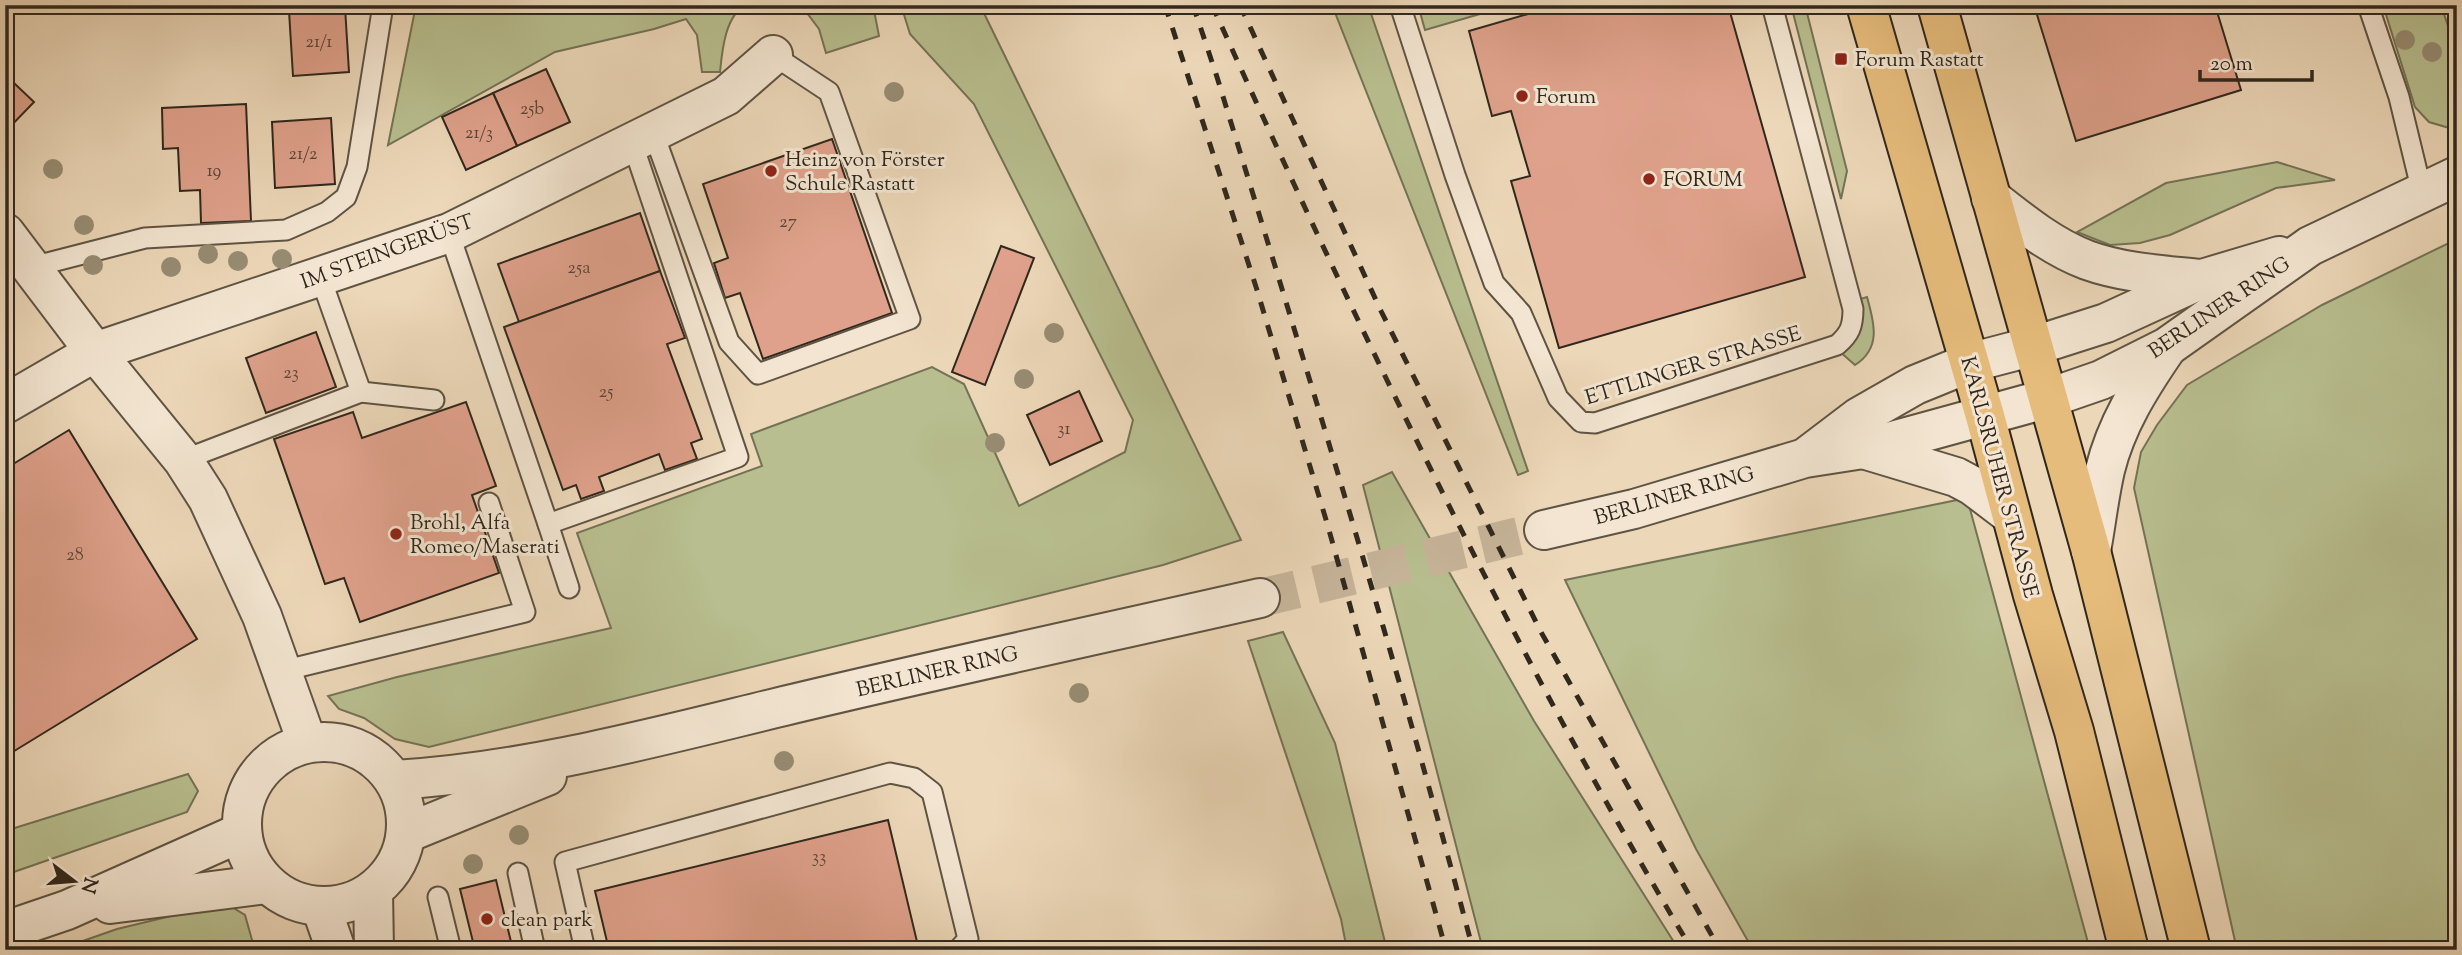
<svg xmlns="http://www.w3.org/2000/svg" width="2462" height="955" font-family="'Sorts Mill Goudy',serif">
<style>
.green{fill:#b8be8f;stroke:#747356;stroke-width:2}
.building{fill:#dfa18b;stroke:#30281d;stroke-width:2}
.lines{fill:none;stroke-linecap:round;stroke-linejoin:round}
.tertiary-tunnel{stroke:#c6b499;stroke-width:38;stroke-dasharray:38 19;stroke-linecap:butt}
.service-casing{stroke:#5f5444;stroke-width:23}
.minor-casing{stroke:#5f5444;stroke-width:42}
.tertiary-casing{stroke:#5f5444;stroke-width:42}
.primary-casing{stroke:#30281d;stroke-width:42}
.service{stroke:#f3e5d1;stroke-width:19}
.minor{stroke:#f3e5d1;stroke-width:38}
.tertiary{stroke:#f3e5d1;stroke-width:38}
.primary{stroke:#e6bc7c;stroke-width:38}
.rail{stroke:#30281d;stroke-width:5;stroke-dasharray:12 12;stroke-linecap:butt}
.tree{fill:#978c73}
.poi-dot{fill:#8f2418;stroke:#f3e5d1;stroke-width:2.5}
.labels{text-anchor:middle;stroke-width:6;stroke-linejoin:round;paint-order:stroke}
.number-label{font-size:18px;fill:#5c4638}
.poi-label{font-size:21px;fill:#30281d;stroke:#f3e5d1;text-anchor:start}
.street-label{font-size:21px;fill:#30281d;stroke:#f3e5d1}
</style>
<rect width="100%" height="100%" fill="#ecd7b8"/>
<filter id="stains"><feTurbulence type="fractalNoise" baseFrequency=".00286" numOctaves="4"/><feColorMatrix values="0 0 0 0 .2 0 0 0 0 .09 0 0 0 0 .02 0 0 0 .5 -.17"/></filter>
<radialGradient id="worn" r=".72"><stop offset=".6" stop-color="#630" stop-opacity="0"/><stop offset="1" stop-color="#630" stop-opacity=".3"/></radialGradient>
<!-- green -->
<g class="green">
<path d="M416 5H746C725 15 722 52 720 72H702L697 35 686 19 654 29 555 52 388 145Z"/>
<polygon points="801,5 873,5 879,36 826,53 819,29"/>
<polygon points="901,5 980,5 1241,540 1163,565 429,747 395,739 364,718 339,709 328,696 397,677 611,628 577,533 762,466 751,434 932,367 964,384 1019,506 1125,452 1133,420 974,104 910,34"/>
<polygon points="1332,5 1368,5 1528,471 1518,475"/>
<polygon points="1418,5 1511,5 1425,30"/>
<polygon points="1791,5 1805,5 1847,171 1841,199"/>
<polygon points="2383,5 2441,5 2457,53 2457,126 2449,128 2429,122 2415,107"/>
<polygon points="2277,162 2335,180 2276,188 2170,235 2140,243 2110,245 2077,232 2166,183"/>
<polygon points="2457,239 2457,950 2237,950 2134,488 2141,452 2157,425 2187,385 2322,305"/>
<path d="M1867 297C1874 322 1882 348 1855 365L1839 351 1857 300Z"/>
<polygon points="1392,472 1534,721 1679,950 1483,950 1363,485"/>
<polygon points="1967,498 2090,950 1753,950 1696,849 1565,580"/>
<polygon points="1283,632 1335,743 1387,950 1347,950 1341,919 1248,641"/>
<polygon points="188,774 198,791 187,812 5,875 5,831"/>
<polygon points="225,903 245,915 254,947 245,950 57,950 117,929"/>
</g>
<!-- building -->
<g class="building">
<polygon points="1559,5 1728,5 1805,277 1559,348 1511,181 1530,176 1511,111 1492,116 1469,31"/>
<polygon points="2034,5 2215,5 2241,90 2076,141"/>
<polygon points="345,7 349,72 293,76 289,11"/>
<polygon points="546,69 570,122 517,146 493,93"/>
<polygon points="15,84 34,102 5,132 5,94"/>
<polygon points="493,93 517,146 466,170 442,117"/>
<polygon points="246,104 251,221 201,223 200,190 180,191 178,148 163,149 162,108"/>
<polygon points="331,118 335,184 275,188 272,122"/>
<polygon points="832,139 892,313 763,359 740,293 725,298 714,263 728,258 703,184"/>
<polygon points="640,213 660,271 519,322 498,264"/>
<polygon points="1001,246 1034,258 985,385 952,372"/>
<polygon points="660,271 685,338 667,344 702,439 691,443 697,459 665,470 659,454 599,477 604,491 581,499 576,485 563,490 504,327"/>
<polygon points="316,332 336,387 266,413 246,358"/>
<polygon points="1079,391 1102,441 1050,465 1027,415"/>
<polygon points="466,402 496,486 472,495 499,573 360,622 344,578 325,584 274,439 353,412 362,438"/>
<polygon points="69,430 197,639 11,753 5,744 5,469"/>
<polygon points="888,820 919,950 609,950 595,891"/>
<polygon points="496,880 513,950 475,950 460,889"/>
</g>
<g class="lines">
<!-- tertiary-tunnel -->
<polyline class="tertiary-tunnel" points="1260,598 1544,530"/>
<!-- service casing -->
<g class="service-casing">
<g id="service">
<path d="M1400 5 1455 175 1494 283 1521 313 1558 398 1581 422 1595 423 1837 345C1850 334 1853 326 1853 309L1772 5"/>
<polyline points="2368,5 2399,97 2422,192"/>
<polyline points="653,132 729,342 758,374 910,319 829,92 773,55"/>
<polyline points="449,233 548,524 738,457 632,142"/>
<polyline points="32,267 145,238 286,230 327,212 346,197 357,167 383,5"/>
<polyline points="361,392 434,400"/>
<polyline points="183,460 361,392 320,276"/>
<polyline points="548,524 569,588"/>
<polyline points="282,671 525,612 489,503"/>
<polyline points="518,873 535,950"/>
<polyline points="438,897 451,950"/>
<polyline points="585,950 565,862 890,773 914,778 932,792 968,939 958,950"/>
</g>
</g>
<!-- minor casing -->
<g class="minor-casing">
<g id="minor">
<polyline points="5,233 95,352 183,460 208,499 262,616 307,742"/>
<polyline points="5,404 95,352 449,233 726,96 773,55"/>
<polyline points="373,891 374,950"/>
<polyline points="321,907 336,950"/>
</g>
</g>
<!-- tertiary casing -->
<g class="tertiary-casing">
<g id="tertiary">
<path d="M1991 198C2020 221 2052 247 2087 260 2123 273 2162 275 2200 279"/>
<polyline points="1863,449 1956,477 1973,486 2010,514"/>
<polyline points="1809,455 1859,417 1915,385 1969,363 2034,346 2106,323 2202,279 2279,256"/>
<polyline points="1544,530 1634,509 1805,458 1863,449 2049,398 2101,380 2167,347 2310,246 2457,176"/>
<path d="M2091 551C2096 524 2099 496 2105 470 2116 425 2140 387 2166 349"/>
<circle cx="324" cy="824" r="82"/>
<path d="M395 780C527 772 656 737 784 706 942 668 1101 634 1260 598"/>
<polyline points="407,833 547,776"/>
<polyline points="110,904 267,884"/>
<polyline points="5,931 67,910 242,832"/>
</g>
</g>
<!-- primary casing -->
<g class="primary-casing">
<g id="primary">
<polyline points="1866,5 1985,416 2033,595 2074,731 2129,950"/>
<polyline points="1937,5 2091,551 2191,950"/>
</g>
</g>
<!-- service -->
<use href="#service" class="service"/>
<!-- minor -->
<use href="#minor" class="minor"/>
<!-- tertiary -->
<use href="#tertiary" class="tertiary"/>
<!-- primary -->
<use href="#primary" class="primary"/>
<!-- rail -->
<g class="rail">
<polyline points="1165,5 1257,290 1327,523 1446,950"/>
<path d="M1193 5 1217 77C1306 367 1396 657 1473 950"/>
<path d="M1212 5C1358 328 1510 646 1692 950"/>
<polyline points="1240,5 1381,311 1541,632 1720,950"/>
</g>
</g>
<!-- trees -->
<g class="tree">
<circle cx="2405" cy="40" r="10"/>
<circle cx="2432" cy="52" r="10"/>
<circle cx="894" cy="92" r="10"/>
<circle cx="53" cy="169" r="10"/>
<circle cx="84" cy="225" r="10"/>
<circle cx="208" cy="254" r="10"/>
<circle cx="282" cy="259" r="10"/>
<circle cx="238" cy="261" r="10"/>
<circle cx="93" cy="265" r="10"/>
<circle cx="171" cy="267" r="10"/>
<circle cx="1054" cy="333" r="10"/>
<circle cx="1024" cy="379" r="10"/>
<circle cx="995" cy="443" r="10"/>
<circle cx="1079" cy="693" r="10"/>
<circle cx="784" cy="761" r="10"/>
<circle cx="519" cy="835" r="10"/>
<circle cx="473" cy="864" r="10"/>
</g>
<!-- markers -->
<g class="poi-dot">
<rect x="1834" y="52" width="14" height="14" rx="3.5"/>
<circle cx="1522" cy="96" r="7"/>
<circle cx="771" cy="171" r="7"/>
<circle cx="1649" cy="179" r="7"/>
<circle cx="396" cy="534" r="7"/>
<circle cx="487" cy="919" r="7"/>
</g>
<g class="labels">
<!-- number labels -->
<g class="number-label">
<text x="319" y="47">21/1</text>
<text x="532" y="114">25b</text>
<text x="479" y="138">21/3</text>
<text x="303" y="159">21/2</text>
<text x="214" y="176">19</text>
<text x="788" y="227">27</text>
<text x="579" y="273">25a</text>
<text x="291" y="378">23</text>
<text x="606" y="397">25</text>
<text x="1064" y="434">31</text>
<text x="75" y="560">28</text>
<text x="819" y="862">33</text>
</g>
<!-- poi labels -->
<g class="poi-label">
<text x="1855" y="66">Forum Rastatt</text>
<text x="1536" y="103">Forum</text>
<text x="785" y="166">Heinz von Förster<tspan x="785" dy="24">Schule Rastatt</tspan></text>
<text x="1663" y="186">FORUM</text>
<text x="410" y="529">Brohl, Alfa<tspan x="410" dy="24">Romeo/Maserati</tspan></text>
<text x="501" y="926">clean park</text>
</g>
<!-- street labels -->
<g class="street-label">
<text transform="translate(387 251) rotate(-20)" y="7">IM STEINGERÜST</text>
<text transform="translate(2219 307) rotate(-34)" y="7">BERLINER RING</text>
<text transform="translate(1693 365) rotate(-17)" y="7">ETTLINGER STRASSE</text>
<text transform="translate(2000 477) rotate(75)" y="7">KARLSRUHER STRASSE</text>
<text transform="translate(1674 495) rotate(-16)" y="7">BERLINER RING</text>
<text transform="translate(937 671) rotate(-13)" y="7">BERLINER RING</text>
</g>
</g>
<!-- margin -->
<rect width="2462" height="955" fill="none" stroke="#ecd7b8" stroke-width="28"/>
<rect x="7" y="7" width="2448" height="941" fill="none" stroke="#30281d" stroke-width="3.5"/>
<rect x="14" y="14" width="2434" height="927" fill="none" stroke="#30281d" stroke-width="2"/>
<!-- north arrow -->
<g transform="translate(74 881) rotate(106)" stroke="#f3e5d1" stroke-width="5" paint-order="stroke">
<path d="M0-5L12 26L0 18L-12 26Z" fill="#30281d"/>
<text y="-10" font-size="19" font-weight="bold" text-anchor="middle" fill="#30281d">N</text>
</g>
<!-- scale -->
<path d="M2200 70v10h112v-10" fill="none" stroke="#30281d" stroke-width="3.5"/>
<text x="2210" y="70" font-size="21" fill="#30281d" stroke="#f3e5d1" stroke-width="5" paint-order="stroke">20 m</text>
<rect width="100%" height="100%" filter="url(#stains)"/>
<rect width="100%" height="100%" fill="url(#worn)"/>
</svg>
